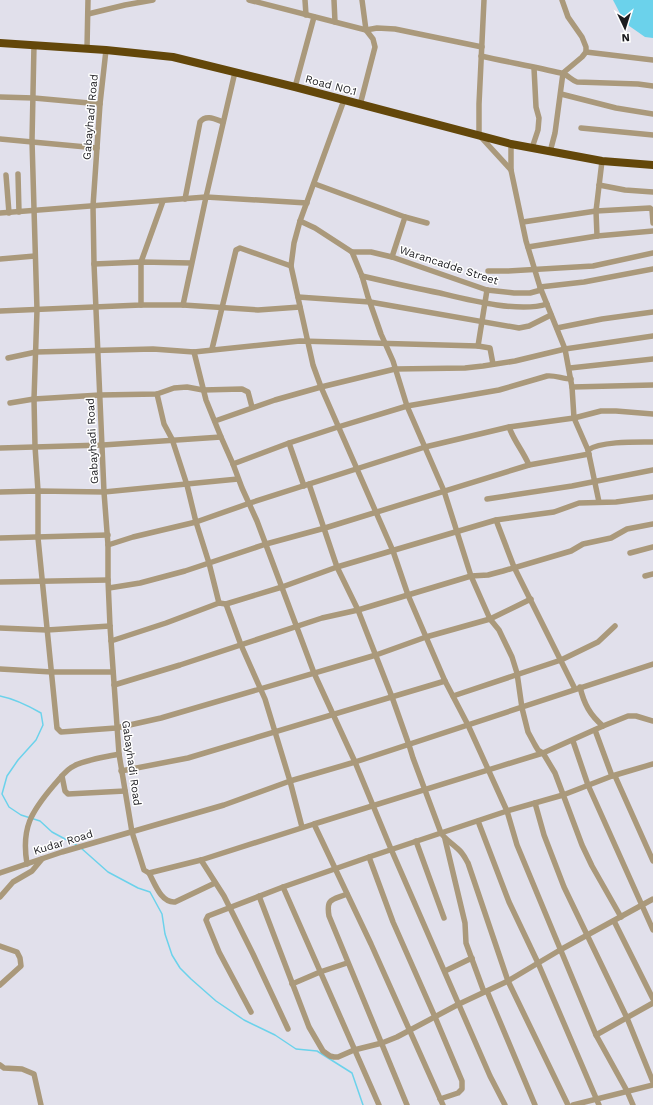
<svg xmlns="http://www.w3.org/2000/svg" width="653" height="1105" font-family="'Work Sans',sans-serif">
<style>
.water{fill:#6bd2eb}
.lines{fill:none;stroke-linecap:round;stroke-linejoin:round}
.stream{stroke:#6bd2eb;stroke-width:1.5}
.minor{stroke:#aa997b;stroke-width:5.5}
.highway{stroke:#63470a;stroke-width:8}
.labels{text-anchor:middle;stroke-width:3;stroke-linejoin:round;paint-order:stroke}
.street-label{font-size:11px;fill:#1c1c20;stroke:#fff}
</style>
<rect width="100%" height="100%" fill="#e1e0eb"/>
<!-- water -->
<polygon class="water" points="613,0 653,0 653,38 645,37 625,23"/>
<g class="lines">
<!-- stream -->
<g class="stream">
<path d="M0 696C15 699 27 705 41 713L43 725 36 740 18 760 7 776 2 794 9 807 21 815 40 821 52 832 78 846"/>
<polyline points="81,848 108,872 138,888 150,892 162,914 165,934 172,955 180,968 191,979 216,1001 244,1020 275,1035 296,1049 317,1051 352,1073 363,1105"/>
</g>
<!-- minor -->
<g class="minor">
<polyline points="249,0 366,30 377,28 395,29 482,47"/>
<polyline points="305,0 306,15"/>
<polyline points="334,0 335,22"/>
<polyline points="484,0 479,104 479,135 511,170"/>
<polyline points="88,14 125,5 153,0"/>
<polyline points="34,45 32,141 37,310 34,399 35,446 38,491 38,538 57,728 61,732 116,728 161,718 376,655 426,637 490,619 531,599"/>
<polyline points="87,48 88,0"/>
<polyline points="106,50 100,104 93,206 94,264 104,492 108,545 108,580 110,626 119,754 132,832 144,870 149,873 201,860 314,824"/>
<polyline points="586,52 653,60"/>
<path d="M481 56C508 62 535 67 561 73 567 74 571 80 577 82L638 84 653 86"/>
<polyline points="295,87 314,17"/>
<polyline points="561,94 616,108 653,114"/>
<polyline points="0,97 34,98 100,104"/>
<polyline points="344,100 300,221 294,243 291,266 313,365 321,387 393,551 408,595 426,637 445,681 468,725 507,811 517,845 596,1035 627,1091 633,1105"/>
<polyline points="360,105 375,47 373,39 366,30 362,0"/>
<polyline points="581,128 653,135"/>
<polyline points="0,139 97,148"/>
<polyline points="511,144 511,170 526,241 540,287 565,349 572,387 574,418 588,450 599,502"/>
<polyline points="532,148 538,130 539,118 536,107 534,68"/>
<polyline points="550,152 555,133 563,73 582,57 586,52 586,47 582,37 568,17 562,0"/>
<polyline points="18,174 19,212"/>
<polyline points="6,175 9,213"/>
<polyline points="315,184 405,217 392,257"/>
<polyline points="599,185 625,190 653,192"/>
<path d="M185 199 200 122C206 114 215 119 223 122"/>
<polyline points="0,213 206,197 307,203"/>
<polyline points="405,217 427,223"/>
<polyline points="300,221 315,228 352,252 362,276 368,297 381,334 393,361 407,406 444,491 471,576 490,619 499,630 512,657 517,673 522,708 528,732 535,745 538,750 543,753 555,773 582,845 592,866 621,917"/>
<polyline points="523,222 596,211 650,208 652,210 653,223"/>
<polyline points="597,236 596,211 602,161"/>
<polyline points="528,247 597,236 653,231"/>
<polyline points="352,252 371,252 392,257 487,290 514,293 530,293 541,290"/>
<polyline points="0,259 35,256"/>
<polyline points="94,264 141,262 191,263"/>
<polyline points="488,271 508,271 593,266 653,253"/>
<path d="M362 276C388 282 414 288 440 293 469 300 519 313 547 304"/>
<polyline points="540,287 584,282 653,269"/>
<polyline points="298,297 370,302 519,328 529,326 551,315"/>
<polyline points="141,305 183,305 258,310 300,307"/>
<polyline points="183,305 206,197 235,72"/>
<polyline points="0,311 141,305 141,262 163,201"/>
<polyline points="557,328 602,319 653,312"/>
<polyline points="478,346 487,290"/>
<polyline points="212,349 236,250 240,248 291,266"/>
<polyline points="194,352 206,400 221,437 233,464 242,488 257,521 314,673 355,762 391,849 490,1076 505,1105"/>
<polyline points="8,358 36,352 153,349 194,352 300,341 478,346 490,348 493,364"/>
<polyline points="570,368 653,359"/>
<polyline points="572,387 653,385"/>
<polyline points="157,394 164,424 172,439 187,485 196,522 209,563 219,603"/>
<polyline points="10,403 34,399 100,395 157,394 174,388 187,387 203,390 242,389 248,392 252,407"/>
<polyline points="215,421 275,400 321,387 395,369 465,368 483,366 515,361 565,349 653,336"/>
<path d="M509 427C514 441 523 451 529 465"/>
<polyline points="289,443 304,486"/>
<polyline points="0,448 103,445 221,437"/>
<path d="M588 450C601 441 636 442 653 442"/>
<path d="M233 464 289 443 338 427 407 406 499 390 547 376C555 375 563 379 571 379"/>
<path d="M309 484 337 567 358 610 392 697 409 745 413 758 441 833C446 840 452 843 458 849 463 853 465 858 468 863L508 981 568 1105"/>
<polyline points="0,492 38,491 104,492 238,479"/>
<polyline points="487,499 572,486 653,470"/>
<polyline points="496,520 514,567 575,689"/>
<polyline points="0,538 108,535"/>
<polyline points="108,545 133,537 196,522 250,503 425,447 509,427 574,418 601,411 616,411 653,414"/>
<polyline points="630,553 653,547"/>
<polyline points="645,576 653,574"/>
<polyline points="0,582 108,580"/>
<polyline points="109,588 140,583 185,571 266,544 325,528 529,465 589,454"/>
<polyline points="226,604 241,645 265,699 290,781 302,827"/>
<polyline points="0,628 47,630 110,626"/>
<polyline points="111,641 166,623 219,603 226,604 282,587 337,567 496,520 554,512 579,503 616,502 653,497"/>
<polyline points="0,669 52,672 113,672"/>
<polyline points="114,685 180,665 322,618 358,610 471,576 488,575 503,571 571,551 583,544 611,538 627,529 653,524"/>
<path d="M580 687C584 704 590 715 603 726"/>
<polyline points="453,696 561,660 598,642 615,626"/>
<polyline points="595,730 612,776"/>
<polyline points="573,741 588,785 653,930"/>
<polyline points="121,771 188,758 445,681"/>
<polyline points="62,776 65,791 68,794 125,791"/>
<polyline points="615,776 653,861"/>
<polyline points="535,803 544,835 564,887 627,1018 653,1082"/>
<polyline points="478,821 509,902 538,963 599,1105"/>
<polyline points="445,839 465,923 466,943 484,992"/>
<polyline points="416,841 444,918"/>
<polyline points="369,857 393,922 435,1017 462,1081 462,1089 458,1093 440,1099"/>
<polyline points="201,860 224,896 253,954 288,1029"/>
<path d="M27 864C21 828 31 812 54 785 60 779 66 769 74 766 84 760 106 757 119 754"/>
<polyline points="0,873 62,852 224,805 290,781 355,762 653,664"/>
<path d="M149 873C155 884 161 903 175 902L215 883"/>
<polyline points="283,887 379,1105"/>
<path d="M347 894C332 900 326 898 329 916L407 1105"/>
<polyline points="259,896 309,1027 323,1051 330,1056 334,1057 338,1057 354,1050 382,1043 397,1037 459,1004 508,981 560,950 653,899"/>
<polyline points="0,897 13,882 32,871 42,859"/>
<polyline points="614,921 653,999"/>
<polyline points="0,946 17,952 20,958 21,966 0,985"/>
<polyline points="445,971 472,958"/>
<polyline points="292,984 320,972 347,963"/>
<polyline points="487,991 535,1105"/>
<polyline points="251,1012 219,952 206,920 208,916 283,887 369,857 507,811 563,795 612,776 653,764"/>
<polyline points="596,1035 653,1003"/>
<polyline points="0,1065 4,1068 22,1069 34,1074 41,1105"/>
<polyline points="443,1105 371,944 314,824 543,753 603,726 628,716 636,716 653,721"/>
<polyline points="573,1105 653,1085"/>
</g>
<!-- highway -->
<polyline class="highway" points="0,43 106,50 173,57 295,87 511,144 602,161 653,165"/>
</g>
<g class="labels">
<!-- street labels -->
<g class="street-label">
<text transform="translate(331 85) rotate(15)" y="4">Road NO.1</text>
<text transform="translate(90 117) rotate(-85)" y="4">Gabayhadi Road</text>
<text transform="translate(449 265) rotate(18)" y="4">Warancadde Street</text>
<text transform="translate(92 441) rotate(-93)" y="4">Gabayhadi Road</text>
<text transform="translate(132 763) rotate(82)" y="4">Gabayhadi Road</text>
<text transform="translate(63 842) rotate(-17)" y="4">Kudar Road</text>
</g>
</g>
<!-- north arrow -->
<g transform="translate(625 28) rotate(176)" stroke="#ffffff" stroke-width="3" paint-order="stroke">
<path d="M0-3L7 15L0 10L-7 15Z" fill="#1c1c20"/>
<text y="-6" font-size="11" font-weight="bold" text-anchor="middle" fill="#1c1c20">N</text>
</g>
</svg>
